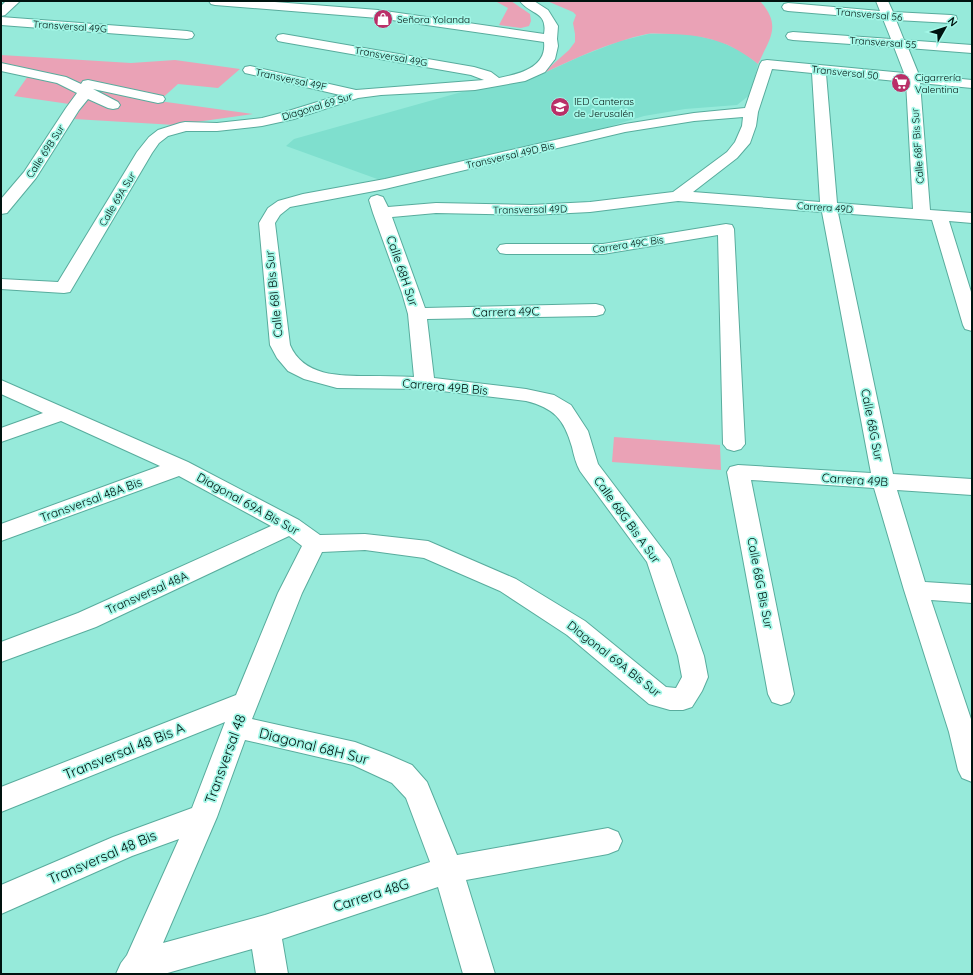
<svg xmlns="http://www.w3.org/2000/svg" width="973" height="975" font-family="Quicksand,sans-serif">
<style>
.built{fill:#7fdfce}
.green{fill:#eaa2b6}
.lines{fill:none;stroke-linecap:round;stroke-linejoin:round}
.street-casing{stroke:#58ac9d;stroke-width:2}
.street{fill:#fff;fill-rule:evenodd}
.labels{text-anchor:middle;stroke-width:3.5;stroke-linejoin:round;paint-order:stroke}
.far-street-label{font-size:10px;fill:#00130f;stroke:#a3f7e7}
.far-poi-label{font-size:10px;fill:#00130f;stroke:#a3f7e7;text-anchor:start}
.street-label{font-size:12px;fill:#00130f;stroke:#a3f7e7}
.near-street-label{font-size:14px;fill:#00130f;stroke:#a3f7e7}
</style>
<rect width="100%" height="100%" fill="#96eada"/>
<!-- built -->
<polygon class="built" points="649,34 689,34 719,41 743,52 758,64 751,94 737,105 685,109 644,116 601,129 380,180 286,146 294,139 458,93 542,74 579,57 620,41"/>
<!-- green -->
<g class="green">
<polygon points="495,1 511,1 530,14 531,21 529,26 521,28 499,25 508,8"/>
<path d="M547 1H760C782 26 770 38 758 64 731 42 706 35 671 34 663 34 654 33 647 34 610 42 575 58 542 74L569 50 575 42V34L573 23 576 15 573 12Z"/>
<polygon points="1,55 131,63 175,60 240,69 218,88 178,84 159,101 253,114 175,125 74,119 83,106 14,96 28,76 1,67"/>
<polygon points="614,437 720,445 721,470 612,462"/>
</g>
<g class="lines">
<!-- street casing -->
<g class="street-casing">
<g id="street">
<polygon points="6,1 20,1 5,15 1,16 1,6"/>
<path d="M209 1H262L378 10 544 34C548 11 530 15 520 1H534L548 10 558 26 557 39 558 46 555 59 545 72 525 81 475 90 381 95 358 98 294 119 262 126 217 131H186L168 136 159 143 152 153 70 292 64 293 1 289V279L58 282 137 152 149 137 158 130 180 123 185 122 217 123 262 118 285 112 340 95 245 73 243 70 245 67 250 66 356 90 484 80 471 75 283 42 278 41 276 38 278 35 283 34 474 67 491 72 499 78C518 74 547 68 544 42L378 18 215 5 211 4Z"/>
<path d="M876 1H888L893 12 951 15 956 16 957 19 956 22 951 23 896 20 904 40 972 45V53L908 48 919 75 972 80V88L920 83 930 210 972 213V223L949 221 972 295V331L965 329 963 325 932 220 838 213 893 474 972 479V495L897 490 925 582 972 585V603L931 600 972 722V782L962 778 958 770 949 732 904 590 874 488 751 480 794 694 790 702 781 705 772 702 768 694 727 472 730 467 738 465 871 473 822 212 678 201 590 212 531 215 436 213 392 217 425 308 596 304 603 306 605 310 603 314 596 316 427 319 434 378 526 389 554 395 571 405 588 431 598 464 670 559 704 656 708 677 702 691 692 707 683 710H670L649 704 567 635 500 591 424 558 365 550 322 552 302 593 252 719 355 742 389 755 412 765 427 782 457 855 608 828 618 832 622 841 618 850 608 854 466 880 495 974H463L438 887 282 939 288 974H256L252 949 164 974H116L121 963 127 955 179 839 132 856 1 914V885L113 837 192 808 225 722 1 812V787L236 695 278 593 302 546 289 536 96 627 1 662V642L78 613 271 526 179 476 1 541V524L160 466 61 421 1 442V428L43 413 1 394V380L188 462 299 520 320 535 365 534 428 541 516 579 585 621 666 687 676 688 682 677 678 656 647 562 580 471C576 464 574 456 572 447 564 419 554 408 526 401L425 389 337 388 304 379 288 371 277 358 270 345 259 223 268 208 278 201 303 194 385 179 625 124 694 113 745 108 760 64 762 61 767 60 904 73 894 47 793 40 788 39 786 36 788 33 793 32 891 39 883 19 788 11 784 10 782 7 784 4 788 3 880 11ZM772 69 812 73 820 202 693 192 737 158 750 143 756 126 758 112ZM826 74 906 82 913 209 837 203ZM743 117 742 126 735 142 727 152 673 192 590 202 531 205 436 203 388 207 383 197 377 195 371 197 369 200 373 213 402 293 408 314 414 377C399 376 383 376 368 376 339 376 303 376 290 345L275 223 280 215 290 207 385 189 625 132 694 121ZM245 740 353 765 392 783 406 798 430 862 265 915 163 943 217 817Z"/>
<polygon points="1,17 187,31 192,32 194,35 192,38 187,39 1,25"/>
<polygon points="1,63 66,77 81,84 83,81 88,80 163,96 165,99 163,102 158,103 93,89 118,102 120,105 118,108 113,109 108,108 88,99 79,110 36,178 7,213 1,214 1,199 24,172 66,108 77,93 57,83 1,71"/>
<polygon points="726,224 732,225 734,229 745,444 741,449 734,451 727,449 723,444 718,235 603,254 506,254 500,253 497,249 500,245 506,244 603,244"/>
</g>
</g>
<!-- street -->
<use href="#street" class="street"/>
</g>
<!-- icons -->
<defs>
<g id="shop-disc" transform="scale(1)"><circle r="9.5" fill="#ba2f68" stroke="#a3f7e7"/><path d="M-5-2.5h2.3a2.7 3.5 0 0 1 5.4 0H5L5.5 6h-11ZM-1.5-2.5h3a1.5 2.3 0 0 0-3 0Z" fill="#fff"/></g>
<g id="supermarket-disc" transform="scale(1)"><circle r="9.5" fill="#ba2f68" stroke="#a3f7e7"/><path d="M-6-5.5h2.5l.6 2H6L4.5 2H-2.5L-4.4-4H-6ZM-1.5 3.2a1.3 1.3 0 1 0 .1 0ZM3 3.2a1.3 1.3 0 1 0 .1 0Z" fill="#fff"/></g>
<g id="school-disc" transform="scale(1)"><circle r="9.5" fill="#ba2f68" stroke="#a3f7e7"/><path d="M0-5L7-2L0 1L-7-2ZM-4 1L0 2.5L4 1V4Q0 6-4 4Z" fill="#fff"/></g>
</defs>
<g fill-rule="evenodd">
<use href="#shop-disc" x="383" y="19"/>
<use href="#supermarket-disc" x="901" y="83"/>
<use href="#school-disc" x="560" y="107"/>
</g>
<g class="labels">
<!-- far-street labels -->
<g class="far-street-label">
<text transform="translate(869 14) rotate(5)" y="4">Transversal 56</text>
<text transform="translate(70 26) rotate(4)" y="4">Transversal 49G</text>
<text transform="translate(883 42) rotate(4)" y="4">Transversal 55</text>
<text transform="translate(391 56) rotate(10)" y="4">Transversal 49G</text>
<text transform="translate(845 72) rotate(6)" y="4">Transversal 50</text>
<text transform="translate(291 79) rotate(12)" y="4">Transversal 49F</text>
<text transform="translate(317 106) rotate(-17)" y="4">Diagonal 69 Sur</text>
<text transform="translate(917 146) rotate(-94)" y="4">Calle 68F Bis Sur</text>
<text transform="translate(45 151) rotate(-57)" y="4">Calle 69B Sur</text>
<text transform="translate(510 155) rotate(-13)" y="4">Transversal 49D Bis</text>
<text transform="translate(117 199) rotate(-59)" y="4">Calle 69A Sur</text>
<text transform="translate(825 207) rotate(4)" y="4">Carrera 49D</text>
<text transform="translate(530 209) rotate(-1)" y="4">Transversal 49D</text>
<text transform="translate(628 244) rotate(-8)" y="4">Carrera 49C Bis</text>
</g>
<!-- far-poi labels -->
<g class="far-poi-label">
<text x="397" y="23">Señora Yolanda</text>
<text x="915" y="81">Cigarrería<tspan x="915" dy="12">Valentina</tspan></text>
<text x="574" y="105">IED Canteras<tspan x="574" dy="12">de Jerusalén</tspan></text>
</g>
<!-- street labels -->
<g class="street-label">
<text transform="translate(402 271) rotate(71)" y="4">Calle 68H Sur</text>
<text transform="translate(274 294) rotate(-96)" y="4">Calle 68I Bis Sur</text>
<text transform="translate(506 312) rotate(-1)" y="4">Carrera 49C</text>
<text transform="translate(445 387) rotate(5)" y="4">Carrera 49B Bis</text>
<text transform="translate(872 425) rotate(79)" y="4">Calle 68G Sur</text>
<text transform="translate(855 480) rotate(4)" y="4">Carrera 49B</text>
<text transform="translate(91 500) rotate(-20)" y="4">Transversal 48A Bis</text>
<text transform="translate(248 504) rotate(29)" y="4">Diagonal 69A Bis Sur</text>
<text transform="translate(627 520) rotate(54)" y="4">Calle 68G Bis A Sur</text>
<text transform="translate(760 583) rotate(79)" y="4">Calle 68G Bis Sur</text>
<text transform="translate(147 593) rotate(-24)" y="4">Transversal 48A</text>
<text transform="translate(614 659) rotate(38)" y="4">Diagonal 69A Bis Sur</text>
</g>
<!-- near-street labels -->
<g class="near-street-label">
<text transform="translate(314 746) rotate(14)" y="5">Diagonal 68H Sur</text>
<text transform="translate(124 751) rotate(-22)" y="5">Transversal 48 Bis A</text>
<text transform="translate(225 759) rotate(-70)" y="5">Transversal 48</text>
<text transform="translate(102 857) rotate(-23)" y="5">Transversal 48 Bis</text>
<text transform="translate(371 895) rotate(-18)" y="5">Carrera 48G</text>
</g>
</g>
<!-- border -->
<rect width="973" height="975" fill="none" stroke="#00130f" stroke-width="4"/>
<!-- north arrow -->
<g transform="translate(945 28) rotate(51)" stroke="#a3f7e7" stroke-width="3" paint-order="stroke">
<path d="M0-3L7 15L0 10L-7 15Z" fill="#00130f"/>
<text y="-6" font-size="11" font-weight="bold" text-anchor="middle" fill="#00130f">N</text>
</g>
</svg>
